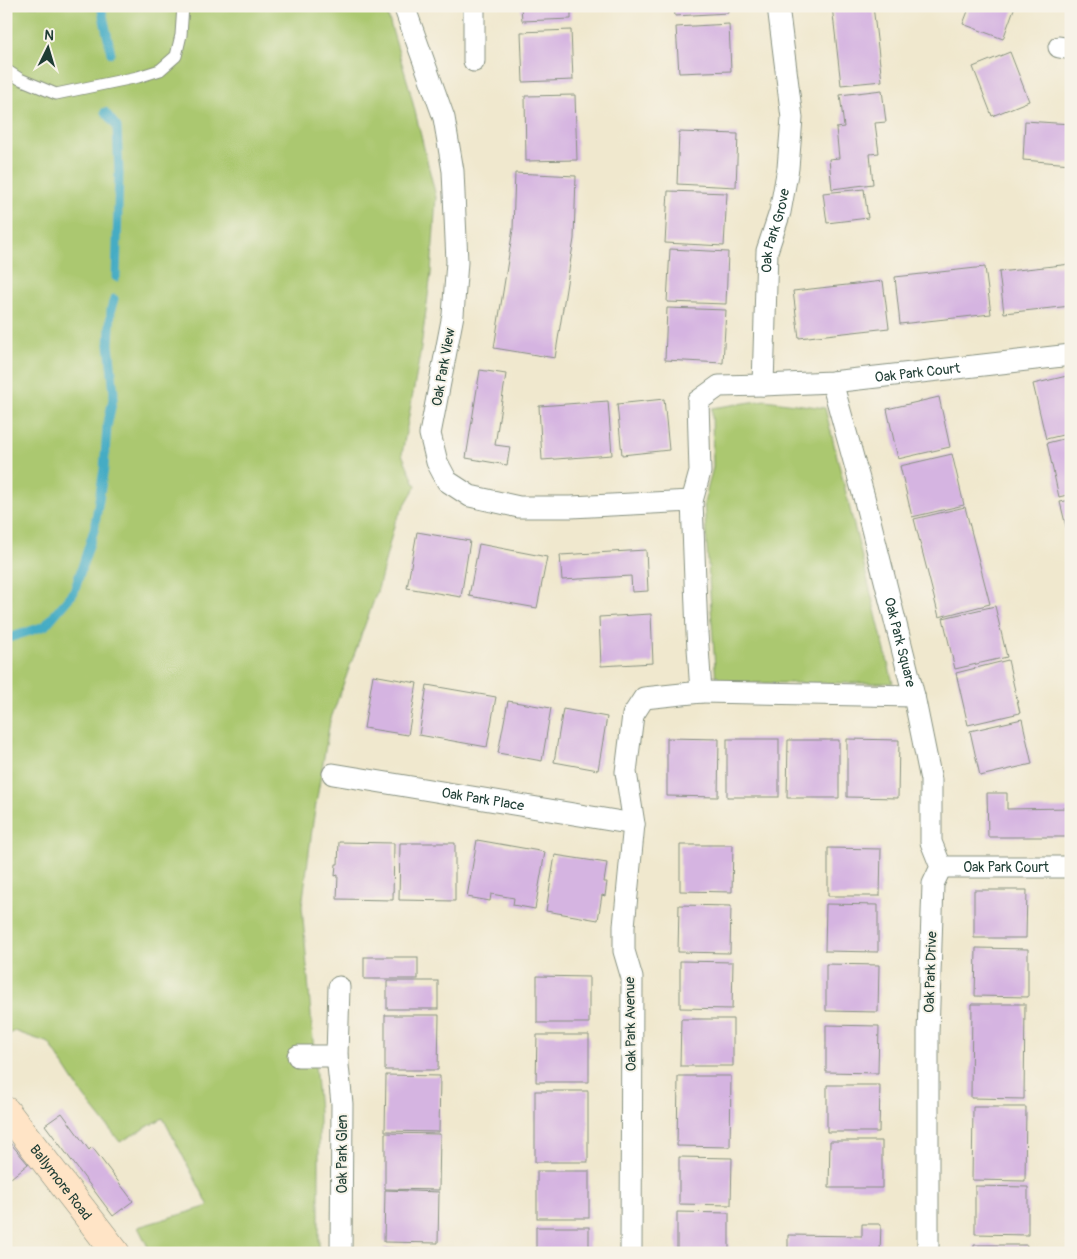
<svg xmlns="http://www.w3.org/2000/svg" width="1077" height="1259" font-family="Pangolin,sans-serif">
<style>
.green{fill:#abc870;stroke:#658252}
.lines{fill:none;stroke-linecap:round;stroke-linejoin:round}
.stream{stroke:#45acc4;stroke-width:9}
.building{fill:#d5b4e1}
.service-casing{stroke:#889281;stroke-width:13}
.minor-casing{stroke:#889281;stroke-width:23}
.secondary-casing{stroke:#889281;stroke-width:29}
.service{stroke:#fff;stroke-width:11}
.minor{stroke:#fff;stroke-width:21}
.secondary{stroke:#ffe4c6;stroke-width:28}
.labels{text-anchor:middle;stroke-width:4;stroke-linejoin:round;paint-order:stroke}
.street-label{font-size:14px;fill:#1f3d34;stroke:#f7f3e8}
</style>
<rect width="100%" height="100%" fill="#f7f3e8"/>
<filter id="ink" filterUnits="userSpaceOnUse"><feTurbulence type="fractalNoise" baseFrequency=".02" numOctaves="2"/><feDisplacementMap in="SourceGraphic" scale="10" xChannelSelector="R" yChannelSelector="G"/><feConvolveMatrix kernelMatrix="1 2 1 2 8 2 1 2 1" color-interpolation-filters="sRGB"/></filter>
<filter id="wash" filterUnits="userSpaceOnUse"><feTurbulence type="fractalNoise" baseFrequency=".0096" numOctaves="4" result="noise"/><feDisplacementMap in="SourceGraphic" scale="20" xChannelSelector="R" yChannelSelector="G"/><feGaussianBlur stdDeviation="1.12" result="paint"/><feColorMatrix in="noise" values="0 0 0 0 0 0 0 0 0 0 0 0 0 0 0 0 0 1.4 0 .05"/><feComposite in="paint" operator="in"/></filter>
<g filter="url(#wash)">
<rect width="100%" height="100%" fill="#f0e8ce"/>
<!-- green -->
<g class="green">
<polygon points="6,6 385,6 409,87 436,197 431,274 420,355 402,454 416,486 395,522 378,589 330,721 313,822 302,906 319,1112 319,1253 151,1253 138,1227 209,1206 163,1118 120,1142 84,1097 49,1043 14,1031 6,1037"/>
<polygon points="765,400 825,408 893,683 716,683 704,503 713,467 712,408"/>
</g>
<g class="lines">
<!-- stream -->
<g class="stream">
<polyline points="101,6 111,53"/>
<polyline points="105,112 117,127 119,174 116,277"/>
<polyline points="6,639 45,626 74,592 94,530 104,469 107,427 114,394 109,344 111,309 114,299"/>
</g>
</g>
<g id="blocks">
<!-- building -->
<g class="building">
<polygon points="521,6 571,6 571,19 522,21"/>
<polygon points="674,6 727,6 728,13 675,16"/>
<polygon points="832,6 873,6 882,81 841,85"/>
<polygon points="970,6 1015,6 1003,39 963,24"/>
<polygon points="729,24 731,71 679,73 676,27"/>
<polygon points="571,30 573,80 523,82 521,32"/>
<polygon points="1010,52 1029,101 992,116 973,67"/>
<polygon points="882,90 886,122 875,123 879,153 870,154 873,184 832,189 829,159 839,158 836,128 844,127 840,95"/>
<polygon points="575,95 577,160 526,161 525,96"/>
<polygon points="1025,121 1071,124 1071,164 1023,160"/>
<polygon points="679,132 738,134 736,187 677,184"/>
<polygon points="515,173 576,176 574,239 555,358 494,348 513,229"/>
<polygon points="864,189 868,218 827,223 823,193"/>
<polygon points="668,191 727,193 724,246 665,243"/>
<polygon points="670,249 728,252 726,304 667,302"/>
<polygon points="1071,264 1071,306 1004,313 999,272"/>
<polygon points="985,267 991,314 900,324 895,277"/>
<polygon points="883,281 889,328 799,338 793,291"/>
<polygon points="667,308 726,310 723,363 665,360"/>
<polygon points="480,370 506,374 495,445 510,447 507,465 466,458"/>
<polygon points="1071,375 1071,433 1046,439 1033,384"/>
<polygon points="939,397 950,447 898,459 887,409"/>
<polygon points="664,399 669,450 622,455 617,404"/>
<polygon points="608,401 612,455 542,460 539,406"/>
<polygon points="1071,437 1071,494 1059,497 1047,443"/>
<polygon points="952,454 964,505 912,517 900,466"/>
<polygon points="1071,500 1071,543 1070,543 1060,502"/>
<polygon points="965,507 990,604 939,617 914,519"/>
<polygon points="417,532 470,541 461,597 407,588"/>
<polygon points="479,544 547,557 537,608 469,596"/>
<polygon points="646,550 648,591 632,592 631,576 562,580 560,555"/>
<polygon points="995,606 1007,657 955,669 943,618"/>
<polygon points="651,614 653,663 601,666 599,617"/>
<polygon points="1008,660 1020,713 968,725 956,673"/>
<polygon points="373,675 417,683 408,735 364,728"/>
<polygon points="427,685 496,697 487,747 419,735"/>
<polygon points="508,701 551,708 542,761 498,753"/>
<polygon points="563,709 607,717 598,770 554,762"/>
<polygon points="1022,719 1032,764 980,776 970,731"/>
<polygon points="667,738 719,739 718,797 667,796"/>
<rect x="727" y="739" width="52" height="58"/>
<polygon points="847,739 899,740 898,798 847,797"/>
<polygon points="788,740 839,740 839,798 787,798"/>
<polygon points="987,793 1007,793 1007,809 1071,808 1071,837 988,837"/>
<polygon points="477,840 545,852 535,909 513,905 514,898 491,894 490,901 467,897"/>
<polygon points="339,842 394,843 393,900 337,899 338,875 335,876 336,864 338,864"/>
<polygon points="400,843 455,843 455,901 399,900"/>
<polygon points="680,845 733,845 732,892 680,891"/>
<polygon points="828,848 881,849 880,896 828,896"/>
<polygon points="555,855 607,863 604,882 607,882 605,896 602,895 598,920 546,911"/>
<polygon points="974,890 1027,890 1026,938 974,938"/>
<polygon points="826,904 878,905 878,952 825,951"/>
<polygon points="679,905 731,906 730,953 678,952"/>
<polygon points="976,948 1028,949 1028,997 975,996"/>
<rect x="364" y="957" width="54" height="22"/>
<polygon points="680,961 733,962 732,1009 680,1008"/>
<polygon points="826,964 879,965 878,1012 826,1011"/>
<polygon points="537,976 589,977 589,1023 537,1023"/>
<rect x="387" y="981" width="51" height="28"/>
<polygon points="972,1004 1025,1004 1024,1099 971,1098"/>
<polygon points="385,1015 439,1015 438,1070 385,1070"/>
<polygon points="681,1019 733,1019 733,1066 680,1066"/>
<polygon points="826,1025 879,1026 878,1073 826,1072"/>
<polygon points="537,1035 589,1035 589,1082 536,1082"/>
<polygon points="386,1075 440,1076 439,1132 385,1131"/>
<polygon points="678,1076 731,1076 730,1147 677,1146"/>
<polygon points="827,1085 880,1085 879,1132 827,1132"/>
<rect x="535" y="1091" width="53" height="71"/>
<polygon points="973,1107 1026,1107 1025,1181 972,1180"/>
<polygon points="62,1113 89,1150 92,1147 133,1201 113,1216 45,1125"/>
<polygon points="385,1133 440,1134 439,1190 385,1189"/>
<polygon points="6,1138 28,1164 11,1178 6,1172"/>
<polygon points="830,1141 882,1141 882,1188 829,1188"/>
<polygon points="679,1157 732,1158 731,1205 679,1204"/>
<rect x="537" y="1171" width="52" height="47"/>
<polygon points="975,1186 1028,1187 1028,1235 975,1234"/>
<polygon points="385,1190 439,1192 438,1243 384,1242"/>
<polygon points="677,1212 729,1213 729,1253 677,1253"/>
<polygon points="862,1224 881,1224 880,1253 788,1253 788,1235 862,1236"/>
<rect x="536" y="1227" width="53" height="26"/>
<polygon points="974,1245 1027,1245 1026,1253 974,1253"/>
<polygon points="384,1248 438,1250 438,1253 384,1253"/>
</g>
</g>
</g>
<g filter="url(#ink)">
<use href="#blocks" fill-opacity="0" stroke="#889281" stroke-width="1"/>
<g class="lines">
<!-- service casing -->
<g class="service-casing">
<polyline id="service" points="6,70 20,79 56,94 138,77 160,70 176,56 181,35 183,6"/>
</g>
<!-- minor casing -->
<g class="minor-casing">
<g id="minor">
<polyline points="404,6 444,118 453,171 457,262 453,315 430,434 437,462 447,481 470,496 519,507 571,507 692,501"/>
<polyline points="474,6 474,61"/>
<polyline points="1059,47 1071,49"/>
<path id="s1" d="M832 382 864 497 914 696 931 780V842L941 867 933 884 928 1033V1253"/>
<path id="s2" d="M763 385 832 382 1071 355"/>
<polyline points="701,692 914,696"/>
<path id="s3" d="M333 774 634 824"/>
<path id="s4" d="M941 867H1071"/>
<polyline points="339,987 337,1056 342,1104 341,1253"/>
<polyline points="298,1056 337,1056"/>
<path id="s5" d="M631 1253 632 978 624 951V926L634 824 626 772 633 715 644 698 701 692 697 633 692 501 700 472 698 401 719 386 763 385 767 251 780 212 788 168 792 118 778 6"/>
</g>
</g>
<!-- secondary casing -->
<g class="secondary-casing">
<g id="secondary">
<path id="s6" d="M6 1111 116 1253"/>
</g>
</g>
<!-- service -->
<use href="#service" class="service"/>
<!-- minor -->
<use href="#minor" class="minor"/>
<!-- secondary -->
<use href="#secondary" class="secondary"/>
</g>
</g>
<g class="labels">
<!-- street labels -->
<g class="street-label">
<text dy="5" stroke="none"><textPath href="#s5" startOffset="1136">Oak Park Grove</textPath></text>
<text transform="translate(443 367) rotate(-80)" y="5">Oak Park View</text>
<text dy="5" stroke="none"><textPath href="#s2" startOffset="155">Oak Park Court</textPath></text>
<text dy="5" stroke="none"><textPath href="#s1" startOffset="269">Oak Park Square</textPath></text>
<text dy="5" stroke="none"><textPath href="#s3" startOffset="152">Oak Park Place</textPath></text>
<text dy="5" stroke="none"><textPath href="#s4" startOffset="65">Oak Park Court</textPath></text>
<text transform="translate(930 972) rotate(-88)" y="5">Oak Park Drive</text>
<text transform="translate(630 1024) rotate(-91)" y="5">Oak Park Avenue</text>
<text transform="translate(342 1154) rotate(-90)" y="5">Oak Park Glen</text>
<text dy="5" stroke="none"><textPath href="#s6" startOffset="90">Ballymore Road</textPath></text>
</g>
</g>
<!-- margin -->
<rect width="1077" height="1259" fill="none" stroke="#f7f3e8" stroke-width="25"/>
<!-- north arrow -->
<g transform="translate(48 48) rotate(5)" stroke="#f7f3e8" stroke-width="4" paint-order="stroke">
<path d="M0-4L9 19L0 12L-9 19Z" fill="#1f3d34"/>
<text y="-8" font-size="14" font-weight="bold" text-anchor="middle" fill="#1f3d34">N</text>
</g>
</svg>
